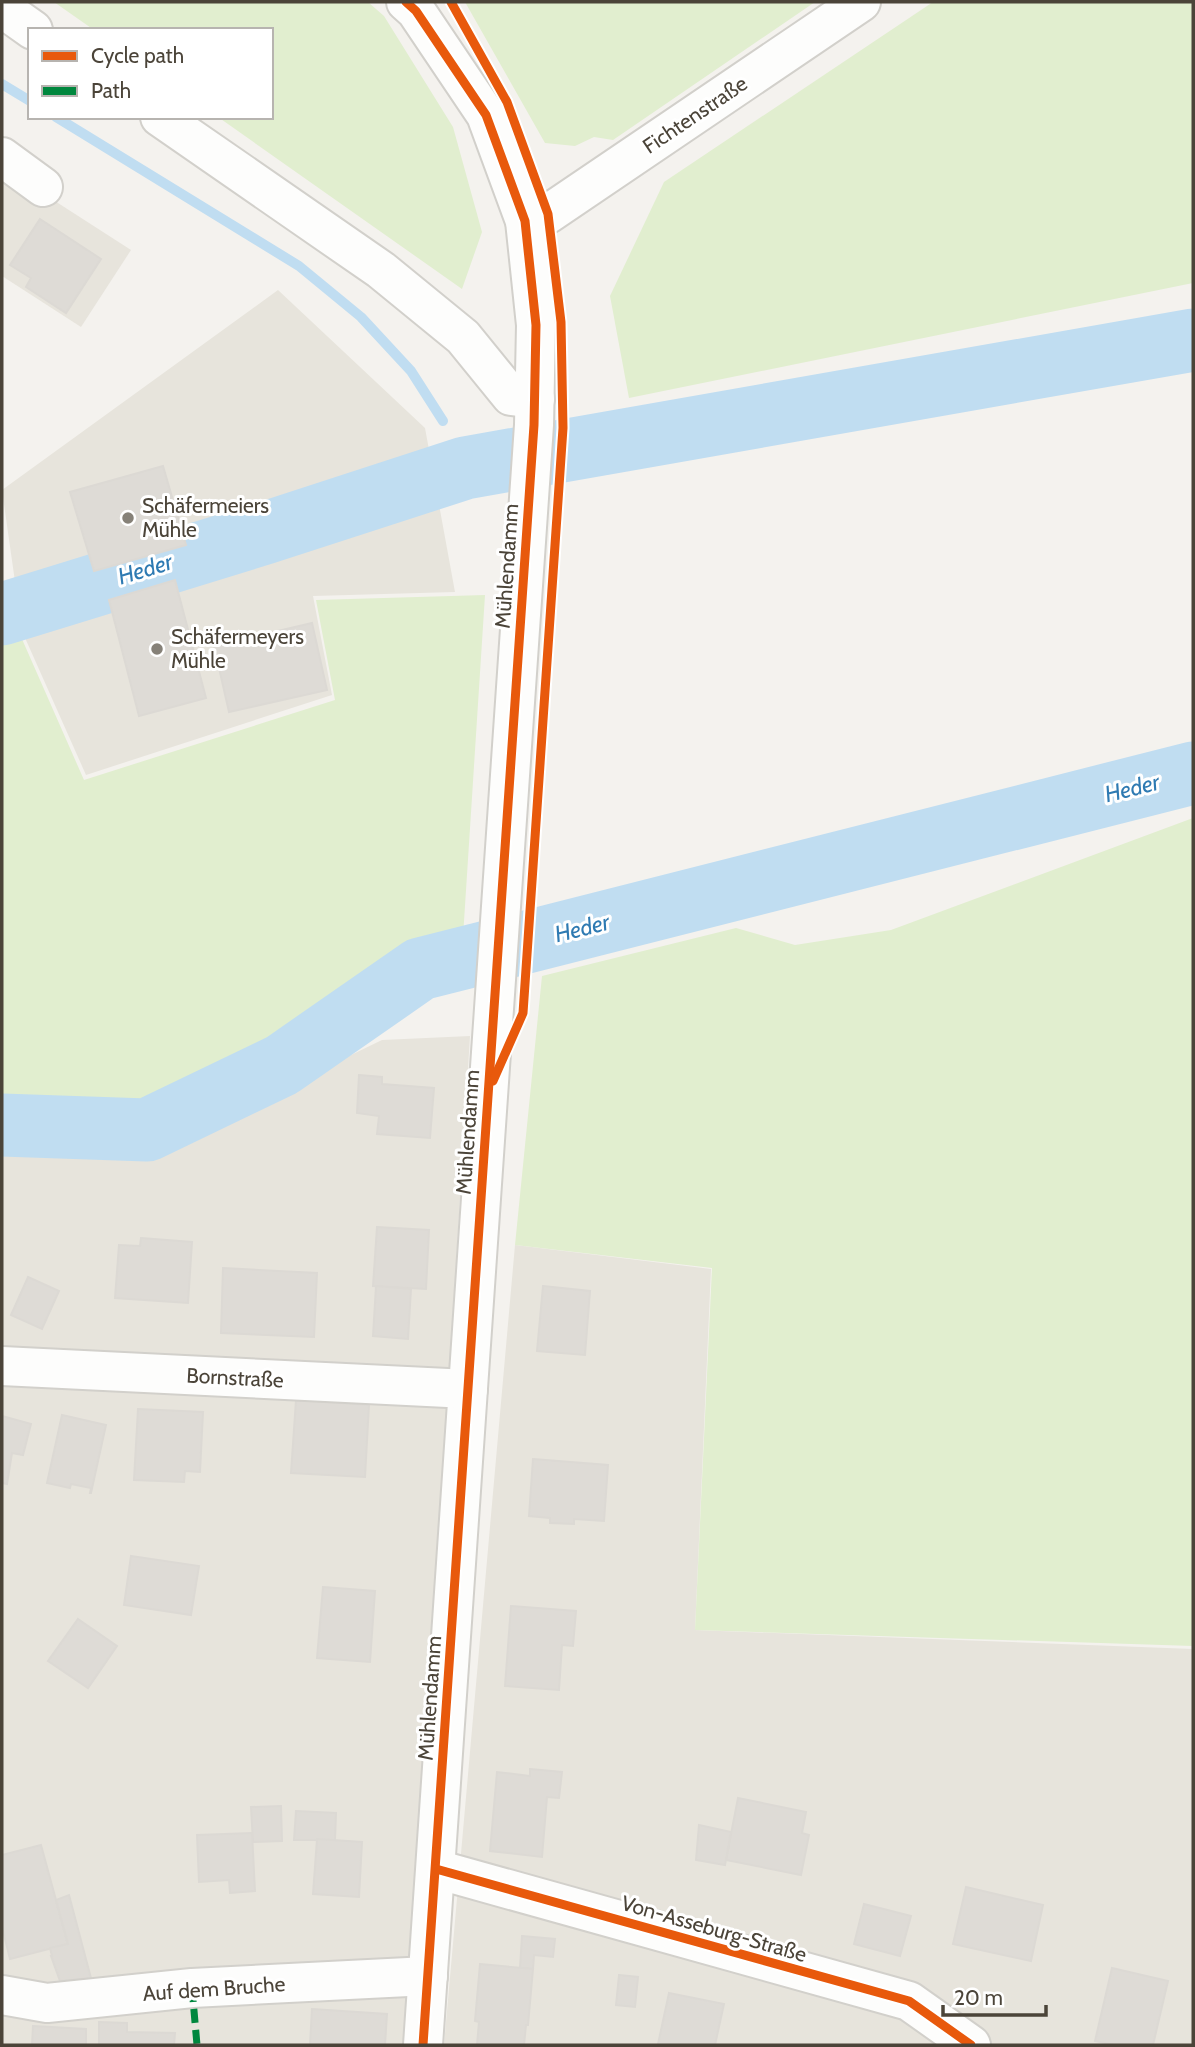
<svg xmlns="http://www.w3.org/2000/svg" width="1195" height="2047" font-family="Cabin,sans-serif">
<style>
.residential{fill:#e7e4dc}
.green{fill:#e1eecf}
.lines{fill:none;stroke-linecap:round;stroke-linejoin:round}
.stream{stroke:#c0ddf1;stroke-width:10}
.river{stroke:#c0ddf1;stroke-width:63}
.building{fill:#dedbd6;stroke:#dcd9d4;stroke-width:2}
.minor-casing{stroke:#d2d0cb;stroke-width:42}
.minor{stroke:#fdfdfc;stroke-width:38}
.quiet{stroke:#00873e;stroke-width:7;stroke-dasharray:14 7;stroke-linecap:butt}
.cycleway-casing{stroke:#fff;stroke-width:13}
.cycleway{stroke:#e8590c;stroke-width:9}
.poi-dot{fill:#868178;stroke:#fff;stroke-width:2.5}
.labels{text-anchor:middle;stroke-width:6;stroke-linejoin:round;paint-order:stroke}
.street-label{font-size:21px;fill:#4b4439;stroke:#fff}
.poi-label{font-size:21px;fill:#4b4439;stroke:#fff;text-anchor:start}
.water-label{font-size:23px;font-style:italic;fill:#2e7ab2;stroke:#fff}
</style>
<rect width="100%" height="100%" fill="#f4f2ee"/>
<!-- residential -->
<g class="residential">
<polygon points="2,167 131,250 81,327 2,276"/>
<polygon points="278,290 425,428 455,592 313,596 332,695 86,775 22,631 2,490"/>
<polygon points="470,1036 413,1960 406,2045 2,2045 2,1141 184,1136 382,1040"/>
<polygon points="515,1245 711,1269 695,1630 1193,1649 1193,2045 444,2045"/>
</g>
<!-- green -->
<g class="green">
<polygon points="54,2 368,2 384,16 453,127 482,232 462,289 218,117 271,117 271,30 94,30"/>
<polygon points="465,2 815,2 613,140 594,137 575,146 545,143"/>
<polygon points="933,2 1193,2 1193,283 629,398 610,296 664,182"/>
<polygon points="485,595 463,937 353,985 274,1047 151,1105 2,1105 2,635 18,630 84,780 335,700 316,600"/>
<polygon points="1193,818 1193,1646 695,1630 712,1268 515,1245 542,976 736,928 795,945 891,930"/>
</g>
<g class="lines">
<!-- stream -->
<g class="stream">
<polyline points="2,84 30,101"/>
<polyline points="56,117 299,266 361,317 411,371 443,421"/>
<polyline points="456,449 465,468"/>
</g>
<!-- river -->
<g class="river">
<polyline points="2,614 265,533 465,468 1193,340"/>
<polyline points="2,1125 147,1130 282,1065 420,969 1193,773"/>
</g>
</g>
<!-- building -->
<g class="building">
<polygon points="40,219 101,259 66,313 26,287 31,278 10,265"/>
<polygon points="163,466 186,545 94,571 70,492"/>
<polygon points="175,580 206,698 139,716 109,600"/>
<polygon points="312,623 327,690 229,712 214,646"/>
<polygon points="359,1075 382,1077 382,1084 434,1088 430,1138 377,1134 379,1116 357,1113"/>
<polygon points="377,1227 429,1230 426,1289 373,1286"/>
<polygon points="141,1238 192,1242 188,1303 115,1298 119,1245 140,1246"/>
<polygon points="223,1268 317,1273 314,1337 221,1333"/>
<polygon points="28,1277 59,1291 42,1329 11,1315"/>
<polygon points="376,1286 411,1289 408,1339 373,1336"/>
<polygon points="543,1286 590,1291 585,1355 537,1351"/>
<polygon points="296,1400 369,1405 365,1477 291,1473"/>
<polygon points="138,1409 203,1412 200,1472 185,1471 184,1482 134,1480"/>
<polygon points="62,1415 106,1425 91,1493 90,1493 91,1488 71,1484 70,1488 47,1483"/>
<polygon points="2,1416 31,1424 23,1455 12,1453 7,1484 2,1483"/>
<polygon points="533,1459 608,1465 604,1521 574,1519 574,1524 550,1523 550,1518 529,1516"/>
<polygon points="131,1556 199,1566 191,1615 124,1605"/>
<polygon points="323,1587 375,1591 370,1662 317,1658"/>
<polygon points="511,1606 576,1611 573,1646 562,1645 559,1690 505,1686"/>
<polygon points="78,1619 117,1646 88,1688 48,1661"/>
<polygon points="530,1769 562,1772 559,1798 547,1797 542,1857 490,1851 497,1772 530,1776"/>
<polygon points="738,1798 806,1812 802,1833 809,1835 801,1875 726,1860"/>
<polygon points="281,1806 282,1841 253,1842 251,1807"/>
<polygon points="296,1811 336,1813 335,1840 294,1840"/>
<polygon points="699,1825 731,1832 725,1865 696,1860"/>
<polygon points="252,1833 255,1891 230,1893 229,1880 199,1882 197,1835"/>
<polygon points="317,1839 362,1842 359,1897 313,1894"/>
<polygon points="41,1845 68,1944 10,1959 2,1927 2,1855"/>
<polygon points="966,1887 1043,1905 1031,1961 953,1944"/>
<polygon points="69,1895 91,1978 60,1981 51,1956 52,1956 50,1948 68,1944 56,1900"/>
<polygon points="864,1904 911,1916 900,1956 854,1944"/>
<polygon points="522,1936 555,1939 553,1957 534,1955 533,1969 520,1968"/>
<polygon points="480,1964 533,1969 528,2025 526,2025 524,2045 477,2045 479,2022 475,2021"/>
<polygon points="1112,1968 1168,1981 1153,2045 1114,2045 1095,2041"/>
<polygon points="619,1975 638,1977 635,2007 616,2005"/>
<polygon points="669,1993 724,2004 715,2045 658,2044"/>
<polygon points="312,2009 387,2014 385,2045 310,2045"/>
<polygon points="99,2022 127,2023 127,2032 175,2033 174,2045 99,2045"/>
<polygon points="33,2026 86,2029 86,2045 32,2045"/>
</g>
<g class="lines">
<!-- minor casing -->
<g class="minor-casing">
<g id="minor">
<polyline points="406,2 416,11 486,115 525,221 536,325 534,425 423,2045"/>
<polyline points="2,8 33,30"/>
<polyline points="160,117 381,270 463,337 511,396 535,399"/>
<polyline points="2,157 43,187"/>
<polyline points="525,221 548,214 861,2"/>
<polyline points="2,1366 468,1389"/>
<polyline points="436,1869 909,2001 971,2045"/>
<polyline points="2,1995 47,2003 192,1988 428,1976"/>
</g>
</g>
<!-- minor -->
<use href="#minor" class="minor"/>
<!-- quiet -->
<polyline class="quiet" points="192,1988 197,2045"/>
<!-- cycleway casing -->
<g class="cycleway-casing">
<g id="cycleway">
<polyline points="406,2 416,11 486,115 525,221 536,325 534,425 423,2045"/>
<polyline points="451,2 507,102 548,214 561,322 563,428 523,1013 493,1081"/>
<polyline points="436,1869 909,2001 971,2045"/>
</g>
</g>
<!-- cycleway -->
<use href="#cycleway" class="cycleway"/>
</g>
<!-- markers -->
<g class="poi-dot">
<circle cx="128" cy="518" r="7"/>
<circle cx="157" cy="649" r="7"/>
</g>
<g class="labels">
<!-- street labels -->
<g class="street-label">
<text transform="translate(695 115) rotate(-34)" y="7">Fichtenstraße</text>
<text transform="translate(507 566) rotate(-86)" y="7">Mühlendamm</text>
<text transform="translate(468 1132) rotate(-86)" y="7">Mühlendamm</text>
<text transform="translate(235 1378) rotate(3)" y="7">Bornstraße</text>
<text transform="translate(430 1698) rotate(-86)" y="7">Mühlendamm</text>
<text transform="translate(714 1929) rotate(16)" y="7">Von-Asseburg-Straße</text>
<text transform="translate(214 1989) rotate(-4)" y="7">Auf dem Bruche</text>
</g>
<!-- poi labels -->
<g class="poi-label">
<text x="142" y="513">Schäfermeiers<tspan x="142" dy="24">Mühle</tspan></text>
<text x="171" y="644">Schäfermeyers<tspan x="171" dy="24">Mühle</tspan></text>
</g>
<!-- water labels -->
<g class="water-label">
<text transform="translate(145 569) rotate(-17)" y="8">Heder</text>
<text transform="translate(1132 788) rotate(-14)" y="8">Heder</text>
<text transform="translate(582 928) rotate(-14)" y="8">Heder</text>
</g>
</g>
<!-- border -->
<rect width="1195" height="2047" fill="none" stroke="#4b4439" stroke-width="7"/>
<!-- legend -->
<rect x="28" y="28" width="245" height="91" fill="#ffffff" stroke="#b7b4b0" stroke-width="2"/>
<rect x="42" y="51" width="35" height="10" fill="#e8590c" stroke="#b7b4b0" stroke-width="2"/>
<text x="91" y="63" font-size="21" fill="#4b4439">Cycle path</text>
<rect x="42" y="86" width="35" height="10" fill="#00873e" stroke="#b7b4b0" stroke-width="2"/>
<text x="91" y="98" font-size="21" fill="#4b4439">Path</text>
<!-- scale -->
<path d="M943 2005v10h103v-10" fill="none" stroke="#4b4439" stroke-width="3.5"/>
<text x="954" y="2005" font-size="21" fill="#4b4439" stroke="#ffffff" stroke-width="5" paint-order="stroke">20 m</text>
</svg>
